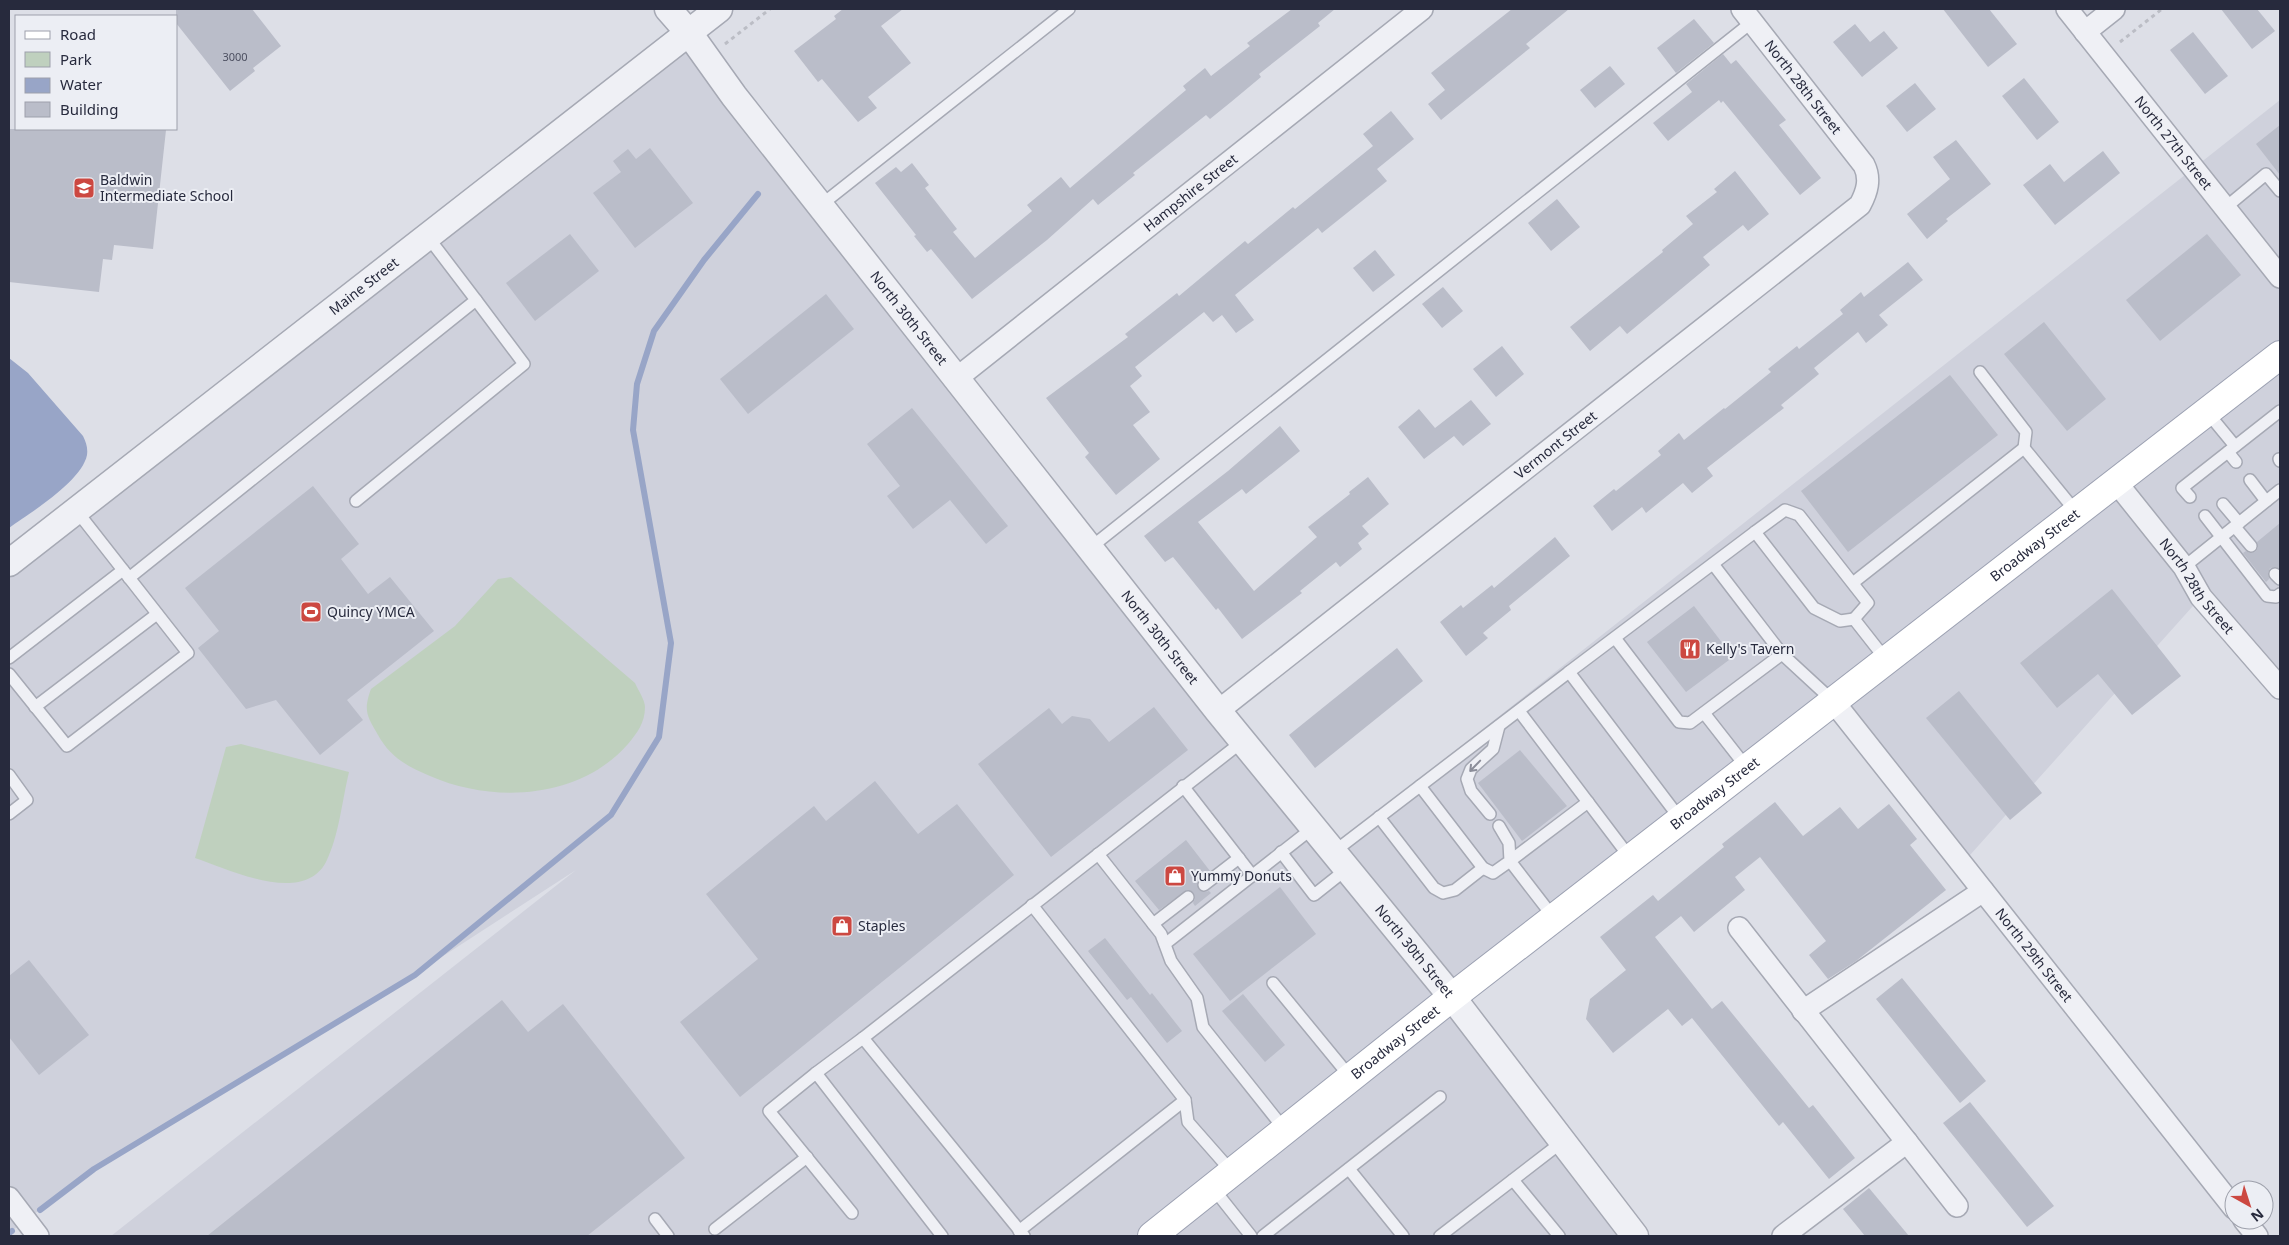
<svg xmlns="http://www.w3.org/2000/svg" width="2289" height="1245" font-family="'Noto Sans',sans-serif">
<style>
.built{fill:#cfd1dc}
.green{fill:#bfd0be}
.water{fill:#98a5c7}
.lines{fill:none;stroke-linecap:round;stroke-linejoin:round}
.stream{stroke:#98a5c7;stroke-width:6}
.building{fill:#babdc9}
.service-casing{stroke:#a6a9b4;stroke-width:14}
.minor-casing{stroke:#a6a9b4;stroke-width:24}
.tertiary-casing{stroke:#a6a9b4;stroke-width:29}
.primary-casing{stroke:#9ca1b2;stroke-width:30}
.path{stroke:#bbbdc5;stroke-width:3;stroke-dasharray:4 4;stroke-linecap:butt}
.service{stroke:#eff0f5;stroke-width:11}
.minor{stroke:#eff0f5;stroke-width:21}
.tertiary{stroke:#eff0f5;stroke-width:26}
.primary{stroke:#fff;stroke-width:28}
.oneway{stroke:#8b8d99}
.labels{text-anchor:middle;stroke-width:4;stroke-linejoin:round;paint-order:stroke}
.number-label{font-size:11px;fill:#4c4f60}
.street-label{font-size:14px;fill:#272a3d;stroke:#eceef4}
.poi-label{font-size:14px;fill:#272a3d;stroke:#eceef4;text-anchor:start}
</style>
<rect width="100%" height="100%" fill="#dddfe7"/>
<!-- built -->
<polygon class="built" points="680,25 1332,848 2280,100 2280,673 2201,597 1962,864 1834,702 1452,997 1637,1236 111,1236 576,870 414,975 94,1169 9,1233 9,554"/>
<!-- green -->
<g class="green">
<path d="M511 577 635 683C638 690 645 700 645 707 645 723 637 733 628 744 580 799 494 804 430 776 408 767 390 757 378 735 367 716 363 711 371 689L455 626 498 579Z"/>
<path d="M241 744 349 772C342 801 339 836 326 862 303 906 228 869 195 858L226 747Z"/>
</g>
<!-- water -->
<path class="water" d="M9 358 28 373 83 436C86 442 88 448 87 455 82 481 30 513 9 528Z"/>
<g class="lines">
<!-- stream -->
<g class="stream">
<polyline points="40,1210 94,1169 415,975 611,815 659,737 671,643 633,430 637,384 654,331 704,260 758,194"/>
<polyline points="9,1233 12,1231"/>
</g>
</g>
<!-- building -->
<g class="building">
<polygon points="176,9 252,9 281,46 253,68 255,71 230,91 176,23"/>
<polygon points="843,9 903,9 881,26 911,63 868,97 877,108 858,122 822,79 818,82 794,51 836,19 834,16"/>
<polygon points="1292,9 1335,9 1318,23 1320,26 1259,74 1261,77 1231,102 1210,119 1206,115 1133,173 1135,175 1098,205 1093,199 1047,240 972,299 931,249 927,252 914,236 916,235 875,183 896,167 901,172 912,163 929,185 925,188 957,229 953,232 975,258 1032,211 1027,205 1061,177 1070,188 1186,90 1183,86 1205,68 1211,76 1250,46 1247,43"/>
<polygon points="1512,9 1569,9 1526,44 1530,48 1441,120 1428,104 1445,90 1431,73"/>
<polygon points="1943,9 1989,9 2017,44 1988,67"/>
<polygon points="2221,9 2257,9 2275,31 2252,49"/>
<polygon points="1694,19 1714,43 1676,73 1657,48"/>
<polygon points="1855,24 1870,42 1884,31 1898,48 1862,77 1833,42"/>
<polygon points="2193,32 2228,76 2205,94 2170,50"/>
<polygon points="1723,54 1731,64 1736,60 1786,120 1779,125 1821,178 1800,195 1723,101 1721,103 1719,100 1668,141 1653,123 1692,92 1686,84"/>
<polygon points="1610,66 1625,84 1595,108 1580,90"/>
<polygon points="2024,78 2059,122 2037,140 2002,96"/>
<polygon points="1915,83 1936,109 1907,132 1886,106"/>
<polygon points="1391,111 1414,139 1377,169 1387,181 1322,233 1318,228 1235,295 1254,320 1236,333 1222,315 1213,322 1204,312 1135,367 1142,376 1130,386 1150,412 1133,425 1160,459 1116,495 1085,457 1089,453 1046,398 1128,337 1125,334 1177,293 1179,296 1245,241 1248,244 1293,207 1295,209 1373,146 1363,134"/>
<polygon points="2280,125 2280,175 2256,144"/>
<polygon points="9,129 166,130 153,249 114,245 112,260 103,259 99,292 9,282"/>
<polygon points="1956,140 1991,184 1946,219 1948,221 1927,239 1907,214 1950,179 1933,157"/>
<polygon points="650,148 693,203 635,248 593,193 621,172 613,161 628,149 636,159"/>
<polygon points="2103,151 2120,173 2055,225 2023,185 2050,164 2064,182"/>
<polygon points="1735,171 1769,214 1748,231 1743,225 1703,257 1710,265 1627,334 1620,326 1590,351 1570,327 1663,252 1662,250 1693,224 1686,216 1717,192 1714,189"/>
<polygon points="1557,199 1580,227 1551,251 1528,223"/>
<polygon points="570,234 599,271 535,321 506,283"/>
<polygon points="2207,234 2241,275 2160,341 2126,300"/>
<polygon points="1375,250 1395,275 1373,292 1353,268"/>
<polygon points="1908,262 1923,280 1879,315 1888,325 1866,343 1858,332 1814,368 1819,374 1781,405 1784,408 1707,468 1713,476 1692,493 1683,483 1646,513 1642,507 1612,531 1593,506 1614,489 1616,491 1661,455 1658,451 1679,433 1684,440 1724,408 1725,409 1771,372 1768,369 1797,346 1799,349 1843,314 1840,310 1861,292 1864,297"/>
<polygon points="1443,287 1463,311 1442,328 1422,304"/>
<polygon points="826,294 854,329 748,414 720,379"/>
<polygon points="2044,322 2106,399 2067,431 2004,354"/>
<polygon points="1502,346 1524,374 1496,397 1473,369"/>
<polygon points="1950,375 1998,435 1848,552 1801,491"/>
<polygon points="1471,400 1491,424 1463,446 1454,436 1424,459 1398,427 1419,409 1435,428"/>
<polygon points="912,408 1008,526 986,544 950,500 913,529 887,496 900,486 867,444"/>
<polygon points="1280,426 1300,451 1246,494 1242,489 1198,522 1254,591 1317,537 1308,527 1350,494 1349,492 1368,477 1389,504 1362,526 1369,534 1358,543 1362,549 1340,567 1336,562 1300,591 1302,593 1242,639 1218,608 1216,610 1173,557 1165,562 1144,536 1228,471"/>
<polygon points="313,486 359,544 341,559 368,594 390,577 434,631 347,700 363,720 320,755 276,700 246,709 198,648 219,631 185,588"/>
<polygon points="2280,523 2280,569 2276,567 2270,568 2268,573 2269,579 2266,582 2243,553 2246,551 2249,553 2255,552 2258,548 2257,542"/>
<polygon points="1555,537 1570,556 1509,606 1511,610 1483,633 1488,638 1466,656 1440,622 1461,605 1463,608 1492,585 1494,588"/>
<polygon points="2112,589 2181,676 2132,715 2098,674 2057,708 2020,663"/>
<polygon points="1694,606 1733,657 1686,692 1647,642"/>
<polygon points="1397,648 1423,681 1315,768 1289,735"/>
<polygon points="1959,691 2042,793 2010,820 1926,718"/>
<polygon points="1154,707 1188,750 1051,857 978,764 1049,708 1062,724 1072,716 1090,719 1109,742"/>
<polygon points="1520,750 1567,806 1522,841 1478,783"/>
<polygon points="875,781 918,834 957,804 1014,875 740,1097 680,1022 758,959 706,894 814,806 826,821"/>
<polygon points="1775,802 1803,836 1840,807 1858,829 1889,804 1917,839 1910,845 1946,890 1856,961 1828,979 1809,955 1826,941 1760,857 1735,877 1745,890 1694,932 1681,916 1655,937 1712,1009 1722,1001 1809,1108 1813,1105 1855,1158 1829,1179 1783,1122 1779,1126 1692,1018 1682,1026 1668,1009 1613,1053 1586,1019 1590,999 1626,970 1600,937 1653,895 1658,901 1724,847 1722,844"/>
<polygon points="1186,840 1210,871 1197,882 1198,889 1205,892 1209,891 1211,893 1195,906 1193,903 1195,899 1194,893 1187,890 1159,910 1135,881"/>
<polygon points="1280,887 1316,934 1230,1001 1193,954"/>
<polygon points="1105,938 1150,995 1152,993 1182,1031 1167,1043 1131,997 1127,1000 1088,951"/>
<polygon points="29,960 89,1035 39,1075 9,1037 9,976"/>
<polygon points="1902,978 1986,1081 1960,1103 1876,999"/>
<polygon points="1243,994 1285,1045 1265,1062 1222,1011"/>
<polygon points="502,1000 528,1032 563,1004 685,1158 587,1236 207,1236"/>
<polygon points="1970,1102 2054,1206 2027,1227 1943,1123"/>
<polygon points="1869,1188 1909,1236 1865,1236 1843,1209"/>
</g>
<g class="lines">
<!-- service casing -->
<g class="service-casing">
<g id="service">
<polyline points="821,205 1069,9"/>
<polyline points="2225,208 2266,174 2280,191"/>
<polyline points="1980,372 2026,432 2024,448"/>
<polyline points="2207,412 2235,446"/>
<polyline points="2228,452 2236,462"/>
<polyline points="2279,459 2280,461"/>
<polyline points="2250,480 2266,501"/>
<polyline points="2190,497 2182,488 2280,411"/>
<polyline points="356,501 524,364 476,300"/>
<polyline points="2223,504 2239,523"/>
<polyline points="2205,516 2267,596 2276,597 2280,594"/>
<polyline points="2235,527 2251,546"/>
<polyline points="1755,532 1785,510 1799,515 1868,603 1854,619"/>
<polyline points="1090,548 1752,22"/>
<polyline points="1713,564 1782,654"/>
<polyline points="2184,567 2280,490"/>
<polyline points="2275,574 2280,579"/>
<polyline points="129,578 476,300 428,237"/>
<polyline points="1854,582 2024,448 2077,513"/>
<polyline points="1615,638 1679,722 1690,723 1782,654 1833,701"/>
<polyline points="9,658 123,570"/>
<polyline points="9,674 67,746 188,653 76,510"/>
<polyline points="35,707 157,614"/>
<polyline points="1519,711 1631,859"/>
<polyline points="1704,713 1747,768"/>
<polyline points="9,775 27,800 9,814"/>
<polyline points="1183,786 1252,875"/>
<polyline points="1420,786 1483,868 1493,873 1510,861 1509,843 1499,826"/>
<polyline points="1490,814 1471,791 1467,779 1471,769 1493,749 1499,726"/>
<polyline points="1379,817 1434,888 1443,893 1455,890 1483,868"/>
<polyline points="1681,820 1569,672 1755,532 1814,608 1840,621 1854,619 1887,661"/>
<polyline points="1335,851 1569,672"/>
<polyline points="1281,852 1314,895 1348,868"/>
<polyline points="1098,854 1161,934 1171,961 1197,998 1203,1027 1285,1130"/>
<polyline points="1204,885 1239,858"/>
<polyline points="1554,918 1510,861 1588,802"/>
<polyline points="1153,924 1188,897"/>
<polyline points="1165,944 1314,827"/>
<polyline points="1273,983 1351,1078"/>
<polyline points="816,1073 863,1038"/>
<polyline points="1185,1100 1188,1122 1232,1172"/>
<polyline points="1349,1169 1403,1236"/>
<polyline points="1513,1180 1559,1236"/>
<polyline points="1213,1188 1251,1236"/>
<polyline points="852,1213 769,1111 816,1073 942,1236"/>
<polyline points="655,1219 668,1236"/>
<polyline points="715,1229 807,1157"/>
<polyline points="1019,1231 1185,1100 1032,905"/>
<polyline points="1024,1236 863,1038 1243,741"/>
<polyline points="1263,1236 1440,1097"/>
<polyline points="1440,1236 1562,1142"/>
</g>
</g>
<!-- minor casing -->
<g class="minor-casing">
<g id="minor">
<path id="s1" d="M2067 9 2280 277"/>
<polyline points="2085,32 2114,9"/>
<path id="s2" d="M957 378 1422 9"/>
<path id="s3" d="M2116 482 2184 567 2201 597 2280 688"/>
<path id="s4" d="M1833 701 2234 1208"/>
<path id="s5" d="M1218 711 1860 205C1867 192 1871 179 1864 165L1742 9"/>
<polyline points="1739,928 1957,1206"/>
<polyline points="1803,1011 1983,891"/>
<polyline points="9,1198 38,1236"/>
<polyline points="2244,1220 2257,1236"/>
<polyline points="1783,1236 1907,1142"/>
</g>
</g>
<!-- tertiary casing -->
<g class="tertiary-casing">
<g id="tertiary">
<path id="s6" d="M668 9 689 33 734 96 1218 711 1452 997 1635 1236"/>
<path id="s7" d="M9 563 719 9"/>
</g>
</g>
<!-- primary casing -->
<g class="primary-casing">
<g id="primary">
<path id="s8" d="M1152 1236 1452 997 2280 355"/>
</g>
</g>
<!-- path -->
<g class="path">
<polyline points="2120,42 2162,9"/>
<polyline points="725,44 770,9"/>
</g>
<!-- service -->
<use href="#service" class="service"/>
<!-- minor -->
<use href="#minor" class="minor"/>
<!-- tertiary -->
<use href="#tertiary" class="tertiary"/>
<!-- primary -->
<use href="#primary" class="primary"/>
</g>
<!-- one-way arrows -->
<defs><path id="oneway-shaft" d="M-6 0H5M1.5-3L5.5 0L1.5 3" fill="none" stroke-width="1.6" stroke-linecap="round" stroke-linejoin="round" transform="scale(1.25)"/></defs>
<use class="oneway" href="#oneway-shaft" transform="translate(1475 766) rotate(134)"/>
<!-- icons -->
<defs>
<g id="school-square" transform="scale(1.125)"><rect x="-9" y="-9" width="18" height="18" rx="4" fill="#cc4841" stroke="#eceef4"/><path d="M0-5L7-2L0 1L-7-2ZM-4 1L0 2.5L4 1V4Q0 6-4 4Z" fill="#fff"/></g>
<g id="stadium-square" transform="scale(1.125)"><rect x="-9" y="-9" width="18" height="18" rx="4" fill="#cc4841" stroke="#eceef4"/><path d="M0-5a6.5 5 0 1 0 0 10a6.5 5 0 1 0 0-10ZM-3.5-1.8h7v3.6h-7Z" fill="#fff"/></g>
<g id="restaurant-square" transform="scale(1.125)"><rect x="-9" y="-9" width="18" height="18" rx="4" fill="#cc4841" stroke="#eceef4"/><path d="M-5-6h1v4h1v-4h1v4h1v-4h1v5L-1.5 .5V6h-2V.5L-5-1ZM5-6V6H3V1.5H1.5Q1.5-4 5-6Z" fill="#fff"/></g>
<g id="shop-square" transform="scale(1.125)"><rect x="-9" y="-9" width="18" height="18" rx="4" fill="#cc4841" stroke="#eceef4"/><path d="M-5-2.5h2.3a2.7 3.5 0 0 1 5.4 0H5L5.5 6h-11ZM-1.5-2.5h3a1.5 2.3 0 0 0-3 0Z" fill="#fff"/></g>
</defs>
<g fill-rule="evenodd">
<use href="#school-square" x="84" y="188"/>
<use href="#stadium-square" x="311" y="612"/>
<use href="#restaurant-square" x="1690" y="649"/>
<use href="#shop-square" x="1175" y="876"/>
<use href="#shop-square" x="842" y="926"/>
</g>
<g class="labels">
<!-- number labels -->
<g class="number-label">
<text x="235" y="61">3000</text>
</g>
<!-- street labels -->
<g class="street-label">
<text transform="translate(1803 87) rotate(52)" y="5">North 28th Street</text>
<text dy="5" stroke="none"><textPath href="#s1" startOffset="171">North 27th Street</textPath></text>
<text dy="5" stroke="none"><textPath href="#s2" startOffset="298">Hampshire Street</textPath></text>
<text dy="5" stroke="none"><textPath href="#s7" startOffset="450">Maine Street</textPath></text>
<text dy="5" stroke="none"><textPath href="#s6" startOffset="392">North 30th Street</textPath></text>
<text dy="5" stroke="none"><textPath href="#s5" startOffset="430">Vermont Street</textPath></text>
<text dy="5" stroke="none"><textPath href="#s8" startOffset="1121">Broadway Street</textPath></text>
<text dy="5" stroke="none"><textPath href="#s3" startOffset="132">North 28th Street</textPath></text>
<text dy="5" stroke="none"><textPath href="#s6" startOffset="798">North 30th Street</textPath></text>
<text dy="5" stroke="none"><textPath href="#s8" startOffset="716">Broadway Street</textPath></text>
<text dy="5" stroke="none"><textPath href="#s6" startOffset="1202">North 30th Street</textPath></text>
<text dy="5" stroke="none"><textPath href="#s4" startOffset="324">North 29th Street</textPath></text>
<text dy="5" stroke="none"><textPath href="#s8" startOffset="311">Broadway Street</textPath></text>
</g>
<!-- poi labels -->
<g class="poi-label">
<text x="100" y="185">Baldwin<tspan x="100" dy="16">Intermediate School</tspan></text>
<text x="327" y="617">Quincy YMCA</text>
<text x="1706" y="654">Kelly's Tavern</text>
<text x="1191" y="881">Yummy Donuts</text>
<text x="858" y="931">Staples</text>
</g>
</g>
<!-- border -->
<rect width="2289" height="1245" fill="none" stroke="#272a3d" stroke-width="20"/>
<!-- legend -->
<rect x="15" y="15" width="162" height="115" fill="#eceef4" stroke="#9da0ab"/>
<rect x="25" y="31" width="25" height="8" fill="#ffffff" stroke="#9da0ab"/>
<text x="60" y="40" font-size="15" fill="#272a3d">Road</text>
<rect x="25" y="52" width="25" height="15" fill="#bfd0be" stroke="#9da0ab"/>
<text x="60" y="65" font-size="15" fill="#272a3d">Park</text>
<rect x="25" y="78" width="25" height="15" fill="#98a5c7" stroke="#9da0ab"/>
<text x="60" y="90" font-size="15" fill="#272a3d">Water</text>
<rect x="25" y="102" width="25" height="15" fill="#babdc9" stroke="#9da0ab"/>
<text x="60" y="115" font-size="15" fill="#272a3d">Building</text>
<!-- north arrow -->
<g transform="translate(2249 1205) rotate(141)"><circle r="24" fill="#eceef4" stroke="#9da0ab"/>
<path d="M0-4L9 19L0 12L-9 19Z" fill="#cc4841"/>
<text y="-8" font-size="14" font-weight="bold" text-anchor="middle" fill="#272a3d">N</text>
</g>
</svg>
